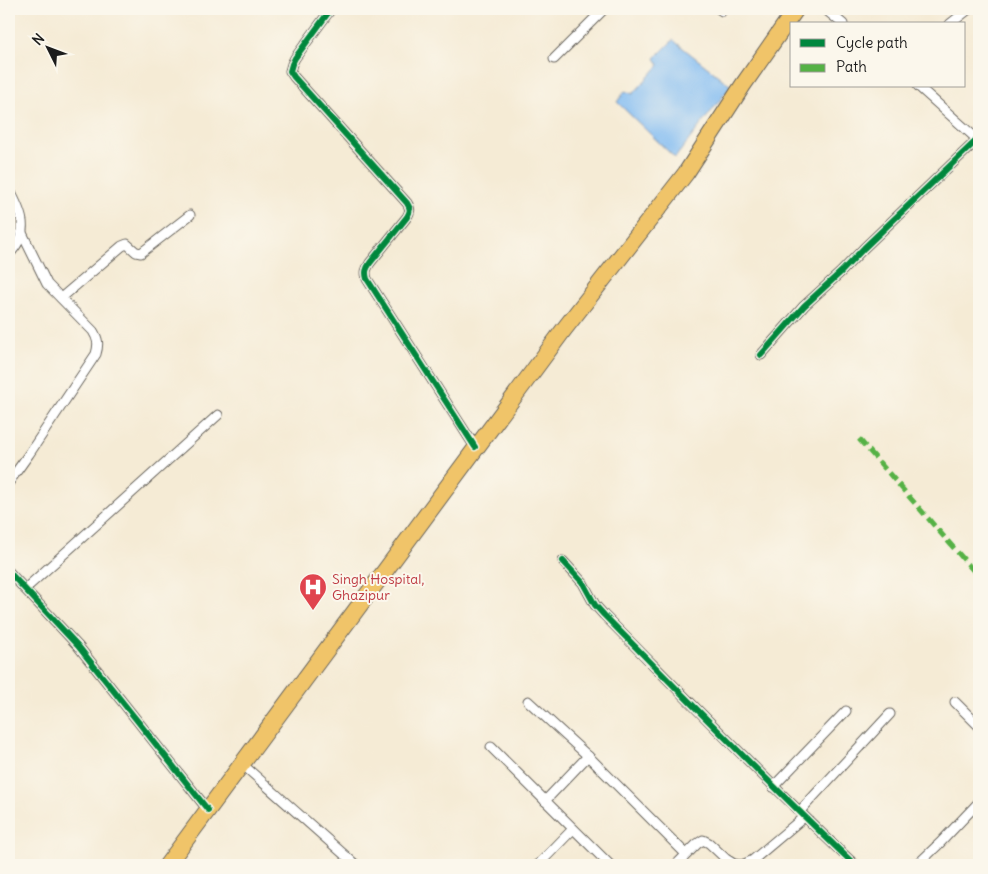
<svg xmlns="http://www.w3.org/2000/svg" width="988" height="874" font-family="Delius,sans-serif">
<style>
.water{fill:#81bbf2;stroke:#4e6c87}
.lines{fill:none;stroke-linecap:round;stroke-linejoin:round}
.street-casing{stroke:#68645d;stroke-width:11}
.highway-casing{stroke:#68645d;stroke-width:18}
.street{stroke:#fff;stroke-width:9}
.highway{stroke:#f0c469;stroke-width:16}
.quiet{stroke:#55b145;stroke-width:5;stroke-dasharray:10 5;stroke-linecap:butt}
.cycleway-casing{stroke:#fbf7ec;stroke-width:9}
.cycleway{stroke:#00873e;stroke-width:6}
.labels{text-anchor:middle;stroke-width:4;stroke-linejoin:round;paint-order:stroke}
.health-label{font-size:14px;fill:#be3a42;stroke:#fbf7ec;text-anchor:start}
</style>
<rect width="100%" height="100%" fill="#fbf7ec"/>
<filter id="ink" filterUnits="userSpaceOnUse"><feTurbulence type="fractalNoise" baseFrequency=".02" numOctaves="2"/><feDisplacementMap in="SourceGraphic" scale="10" xChannelSelector="R" yChannelSelector="G"/><feConvolveMatrix kernelMatrix="1 2 1 2 8 2 1 2 1" color-interpolation-filters="sRGB"/></filter>
<filter id="wash" filterUnits="userSpaceOnUse"><feTurbulence type="fractalNoise" baseFrequency=".0096" numOctaves="4" result="noise"/><feDisplacementMap in="SourceGraphic" scale="20" xChannelSelector="R" yChannelSelector="G"/><feGaussianBlur stdDeviation="1.12" result="paint"/><feColorMatrix in="noise" values="0 0 0 0 0 0 0 0 0 0 0 0 0 0 0 0 0 1.4 0 .05"/><feComposite in="paint" operator="in"/></filter>
<g filter="url(#wash)">
<rect width="100%" height="100%" fill="#f5ebd5"/>
<!-- water -->
<polygon class="water" points="673,40 731,86 675,158 617,102 625,91 633,94 659,65 655,58"/>
</g>
<g filter="url(#ink)">
<g class="lines">
<!-- street casing -->
<g class="street-casing">
<g id="street">
<path d="M331 9 295 58 292 64 290 71 294 77 407 203C411 209 410 212 407 217L370 263C366 269 365 272 367 279L475 447"/>
<polyline points="719,9 722,11"/>
<polyline points="825,9 843,24"/>
<polyline points="950,24 969,9"/>
<polyline points="554,59 604,9"/>
<polyline points="918,86 979,141"/>
<path d="M9 189C22 213 31 232 9 254"/>
<polyline points="61,298 122,246 127,244 136,252 141,253 190,215"/>
<polyline points="761,355 804,306 841,272 864,248 979,138"/>
<path d="M9 482 29 454 96 354C99 344 98 339 93 331L47 284 22 233"/>
<path d="M563 561 583 583 595 605 604 615C687 699 769 784 855 865"/>
<polyline points="9,572 78,646 208,810"/>
<polyline points="25,589 218,415"/>
<polyline points="528,701 588,756 686,854"/>
<polyline points="955,702 979,726"/>
<polyline points="491,747 610,865"/>
<polyline points="242,764 356,865"/>
<polyline points="773,787 846,711"/>
<polyline points="545,801 588,756"/>
<polyline points="799,812 890,714"/>
<polyline points="538,865 573,829"/>
<polyline points="676,865 697,844 703,840 709,843 726,859 734,864 742,865 753,860 804,817"/>
<polyline points="917,865 940,843 979,802"/>
</g>
</g>
<!-- highway casing -->
<g class="highway-casing">
<polyline id="highway" points="167,865 565,328 686,173 743,85 796,9"/>
</g>
<!-- street -->
<use href="#street" class="street"/>
<!-- highway -->
<use href="#highway" class="highway"/>
<!-- quiet -->
<polyline class="quiet" points="859,439 979,577"/>
<!-- cycleway casing -->
<g class="cycleway-casing">
<g id="cycleway">
<path d="M331 9 295 58 292 64 290 71 294 77 407 203C411 209 410 212 407 217L370 263C366 269 365 272 367 279L475 447"/>
<polyline points="761,355 804,306 841,272 864,248 979,138"/>
<path d="M563 561 583 583 595 605 604 615C687 699 769 784 855 865"/>
<polyline points="9,572 78,646 208,810"/>
</g>
</g>
<!-- cycleway -->
<use href="#cycleway" class="cycleway"/>
</g>
</g>
<!-- icons -->
<defs>
<g id="hospital-pin" transform="scale(1.4375)"><path d="M0 17L-7.5 6A9.5 9.5 0 1 1 7.5 6Z" fill="#e0444e" stroke="#fbf7ec"/><path d="M-5-5h3v3.5h4V-5h3V5h-3V1.5h-4V5h-3Z" fill="#fff"/></g>
</defs>
<g fill-rule="evenodd">
<use href="#hospital-pin" x="313" y="587"/>
</g>
<g class="labels">
<!-- health labels -->
<g class="health-label">
<text x="332" y="584">Singh Hospital,<tspan x="332" dy="16">Ghazipur</tspan></text>
</g>
</g>
<!-- margin -->
<rect width="988" height="874" fill="none" stroke="#fbf7ec" stroke-width="30"/>
<!-- legend -->
<rect x="790" y="22" width="175" height="65" fill="#fbf7ec" stroke="#a29f99"/>
<rect x="800" y="39" width="25" height="8" fill="#00873e" stroke="#a29f99"/>
<text x="836" y="48" font-size="15" fill="#1c1c1c">Cycle path</text>
<rect x="800" y="64" width="25" height="8" fill="#55b145" stroke="#a29f99"/>
<text x="836" y="72" font-size="15" fill="#1c1c1c">Path</text>
<!-- north arrow -->
<g transform="translate(48 48) rotate(312)" stroke="#fbf7ec" stroke-width="4" paint-order="stroke">
<path d="M0-4L9 19L0 12L-9 19Z" fill="#1c1c1c"/>
<text y="-8" font-size="14" font-weight="bold" text-anchor="middle" fill="#1c1c1c">N</text>
</g>
</svg>
